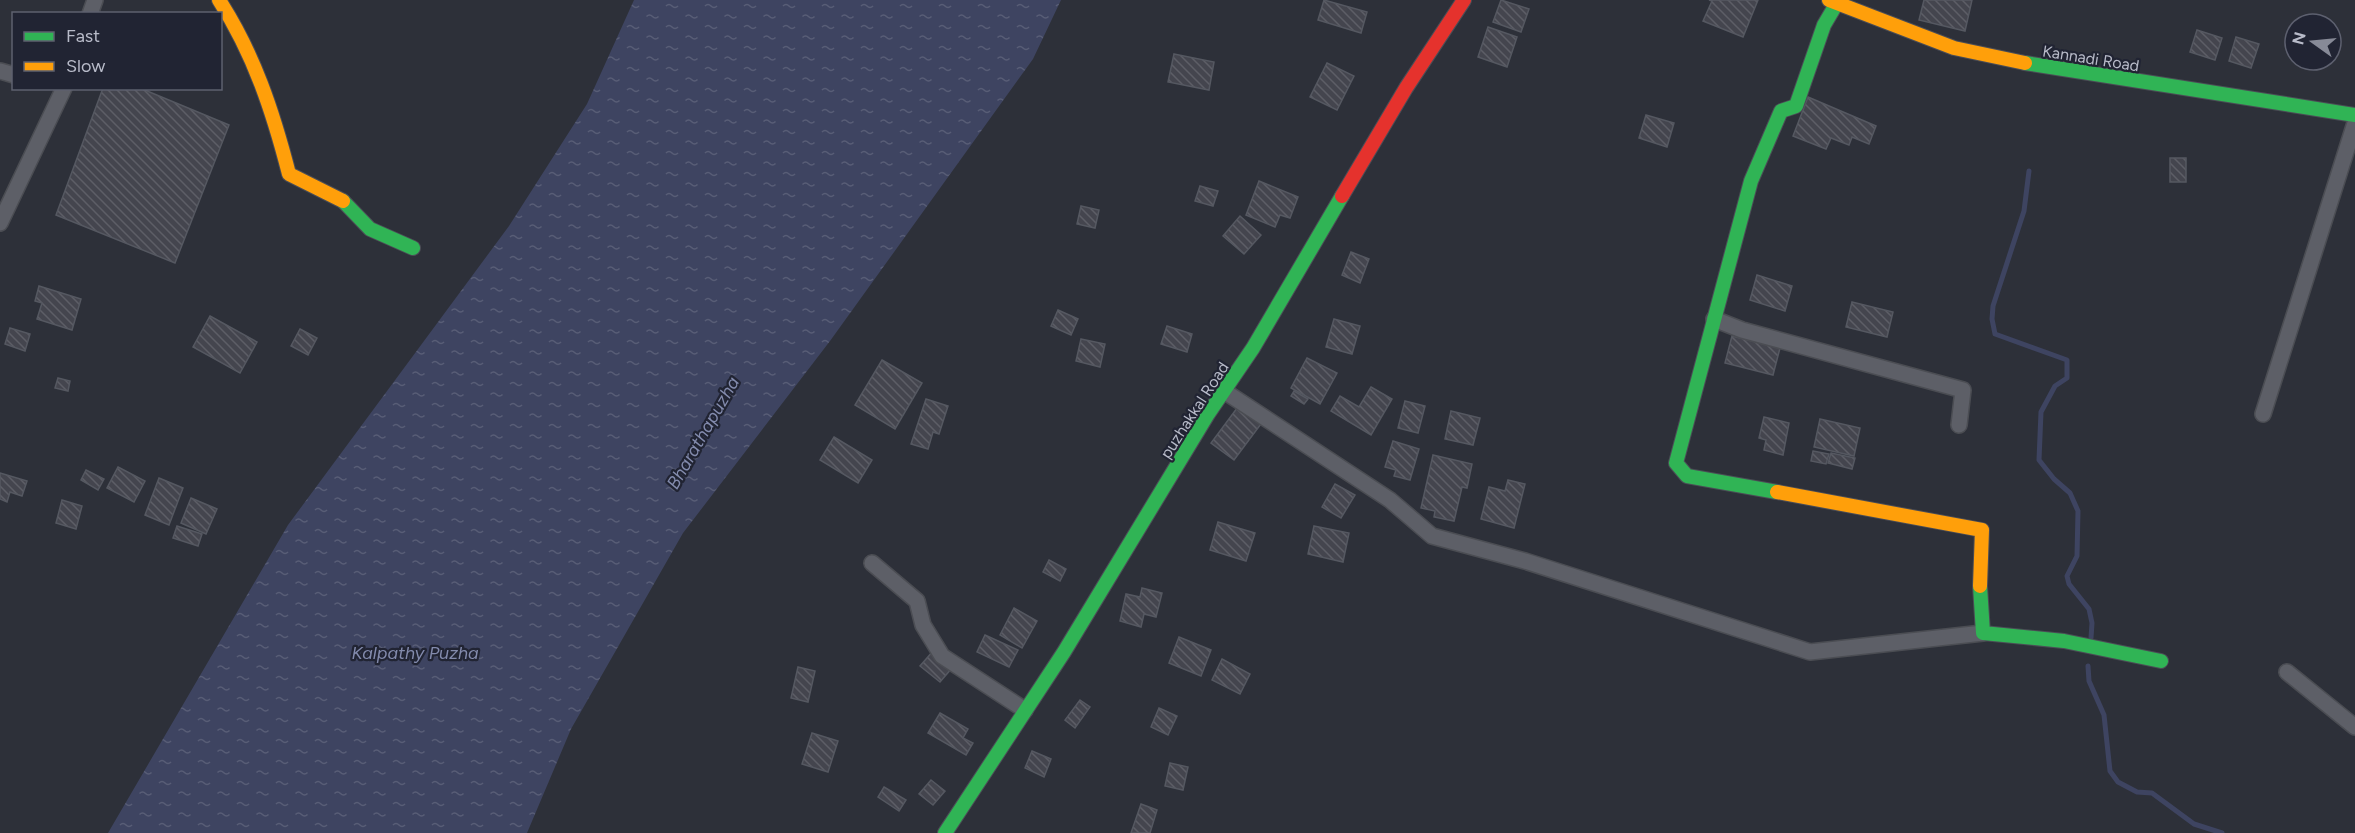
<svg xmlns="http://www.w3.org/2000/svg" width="2355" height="833" font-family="Figtree,sans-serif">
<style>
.water{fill:url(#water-ripples)}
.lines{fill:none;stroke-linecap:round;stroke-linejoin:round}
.stream{stroke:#3e4461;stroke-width:5}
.building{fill:url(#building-back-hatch);stroke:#555861;stroke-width:1.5}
.street-casing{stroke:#4b4d53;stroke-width:18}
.fast-casing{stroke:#4b4d56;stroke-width:16}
.slow-casing{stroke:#4b4d56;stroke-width:16}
.jam-casing{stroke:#4b4d56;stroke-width:16}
.street{stroke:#5d5f67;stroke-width:15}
.fast{stroke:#30b455;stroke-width:14}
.slow{stroke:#ff9f0a;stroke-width:14}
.jam{stroke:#e5322d;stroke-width:14}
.labels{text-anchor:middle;stroke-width:4.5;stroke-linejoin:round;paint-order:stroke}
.street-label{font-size:16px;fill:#b8bbc9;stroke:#212433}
.water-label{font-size:18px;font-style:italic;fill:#838bad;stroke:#212433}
</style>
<defs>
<pattern id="water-ripples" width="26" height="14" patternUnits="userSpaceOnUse" patternTransform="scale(1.5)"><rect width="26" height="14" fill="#3e4461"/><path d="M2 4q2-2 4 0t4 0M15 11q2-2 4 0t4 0" fill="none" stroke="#585d76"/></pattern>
<pattern id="building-back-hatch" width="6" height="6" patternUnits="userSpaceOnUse" patternTransform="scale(1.5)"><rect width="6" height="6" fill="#44454e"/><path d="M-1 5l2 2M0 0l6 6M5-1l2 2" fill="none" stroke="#5d5e66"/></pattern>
</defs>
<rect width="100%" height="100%" fill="#2d3039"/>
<!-- water -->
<polygon class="water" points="634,0 1061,0 1033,59 830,341 683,533 571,729 527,833 108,833 288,525 509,226 587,104"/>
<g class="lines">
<!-- stream -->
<g class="stream">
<polyline points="2029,171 2024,211 1993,306 1992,319 1995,334 2067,360 2067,378 2055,386 2041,412 2039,460 2054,479 2070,493 2078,511 2077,556 2067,576 2069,584 2089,609 2092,623 2091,638"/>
<polyline points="2088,666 2089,681 2104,715 2110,771 2118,782 2137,792 2152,793 2194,824 2222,833"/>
</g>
</g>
<!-- building -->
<g class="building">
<polygon points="1324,0 1367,12 1361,33 1318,20"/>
<polygon points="1501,0 1529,9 1521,32 1493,22"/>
<polygon points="1709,0 1758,0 1743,37 1703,21 1712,1"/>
<polygon points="1924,0 1972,0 1965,31 1919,20"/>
<polygon points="1488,27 1517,37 1507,67 1478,57"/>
<polygon points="2197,30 2222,38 2215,60 2190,52"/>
<polygon points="2236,37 2259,44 2251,68 2229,61"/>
<polygon points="1174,54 1214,62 1209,90 1168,82"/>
<polygon points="1327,63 1354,76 1337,110 1310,97"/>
<polygon points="103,88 140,88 229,125 175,263 56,215"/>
<polygon points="1808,97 1876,126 1869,144 1852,137 1849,145 1831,138 1826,149 1793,136"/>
<polygon points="1646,115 1674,123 1667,147 1639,138"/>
<rect x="2170" y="158" width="16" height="24"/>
<polygon points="1259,181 1298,197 1290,218 1280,215 1275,227 1246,215"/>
<polygon points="1200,186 1218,191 1213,206 1195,201"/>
<polygon points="1081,206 1099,210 1095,228 1077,224"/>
<polygon points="1240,216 1261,235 1244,254 1223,236"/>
<polygon points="1351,252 1369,259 1360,283 1342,275"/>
<polygon points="1757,275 1792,286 1785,311 1750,300"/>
<polygon points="39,286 81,299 72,330 37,319 42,303 35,301"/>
<polygon points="1852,302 1893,312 1887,337 1846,327"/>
<polygon points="1058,310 1078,319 1071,335 1051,326"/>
<polygon points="210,316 257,342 240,373 193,347"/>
<polygon points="1334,319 1360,326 1352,354 1326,347"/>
<polygon points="1167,326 1192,334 1187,352 1161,344"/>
<polygon points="10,328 30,334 25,351 5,344"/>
<polygon points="300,329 317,338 308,355 291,346"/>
<polygon points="1732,336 1780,348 1773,375 1725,363"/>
<polygon points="1081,339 1105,344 1100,367 1076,361"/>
<polygon points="1307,358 1337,373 1320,404 1291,388"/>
<polygon points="882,360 922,383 895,429 855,405"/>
<polygon points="58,378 70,381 68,391 55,388"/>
<polygon points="1371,387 1392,399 1371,435 1331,411 1340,396 1359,407"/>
<polygon points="1294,391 1308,399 1304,404 1291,396"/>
<polygon points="1246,396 1258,405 1264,420 1234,460 1211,443"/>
<polygon points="926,399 948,406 939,434 933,432 928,449 911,444"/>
<polygon points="1405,401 1425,406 1418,433 1398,428"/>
<polygon points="1451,411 1480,418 1473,445 1445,439"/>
<polygon points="1764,417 1789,423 1783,455 1764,450 1766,440 1759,438"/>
<polygon points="1820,419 1860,428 1854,456 1814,447"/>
<polygon points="834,437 872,460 858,483 820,460"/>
<polygon points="1393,441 1419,449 1410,480 1394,476 1396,470 1385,467"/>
<polygon points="1813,451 1829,454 1826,464 1811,461"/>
<polygon points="1831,453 1855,458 1852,469 1828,463"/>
<polygon points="1433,455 1472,464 1467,488 1462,487 1454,521 1434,517 1435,511 1421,508"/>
<polygon points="118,467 145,481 134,502 107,488"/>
<polygon points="86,470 104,479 98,490 81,480"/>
<polygon points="0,473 27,481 22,496 10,492 7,502 0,499"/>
<polygon points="159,478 183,488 169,525 145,515"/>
<polygon points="1508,480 1525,484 1514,528 1481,519 1489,487 1505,491"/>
<polygon points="1335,484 1355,495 1341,518 1322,507"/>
<polygon points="191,498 217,509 206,534 181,523"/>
<polygon points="62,500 82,506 76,529 56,523"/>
<polygon points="1218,522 1255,533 1246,561 1210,550"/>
<polygon points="177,526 202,534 198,546 173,538"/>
<polygon points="1314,526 1349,533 1343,562 1308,554"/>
<polygon points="1049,560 1066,569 1060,581 1043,572"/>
<polygon points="1142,588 1162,593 1156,617 1144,614 1141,627 1120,621 1126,594 1140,597"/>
<polygon points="1014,608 1037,621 1022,648 1000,635"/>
<polygon points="985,635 1018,650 1009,667 977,652"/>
<polygon points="1179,637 1211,650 1201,676 1169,663"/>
<polygon points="933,651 952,668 940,682 920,666"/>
<polygon points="1222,659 1250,674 1240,694 1212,680"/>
<polygon points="798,667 815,671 808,702 791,698"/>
<polygon points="1080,700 1090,707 1075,728 1065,720"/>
<polygon points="1159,708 1177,716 1168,735 1151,727"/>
<polygon points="940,713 968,729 963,738 973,743 966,755 928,733"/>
<polygon points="812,733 838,741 828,772 802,764"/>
<polygon points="1032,751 1051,759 1044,777 1025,768"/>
<polygon points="1170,763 1188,767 1183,790 1165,786"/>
<polygon points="931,780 945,791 933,805 919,794"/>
<polygon points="884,787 906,800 899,811 878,797"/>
<polygon points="1141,804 1157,810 1150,833 1131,833"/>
</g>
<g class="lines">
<!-- street casing -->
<g class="street-casing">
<g id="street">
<polyline points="90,14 95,0"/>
<polyline points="0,71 14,75"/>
<polyline points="0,223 64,88"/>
<polyline points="1714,319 1742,330 1963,390 1959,425"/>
<polyline points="1224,391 1390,500 1432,536 1525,561 1810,652 1983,633"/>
<polyline points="2263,414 2355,123"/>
<polyline points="872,563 917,601 923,625 942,656 1025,710"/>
<polyline points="2287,672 2355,727"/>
</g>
</g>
<!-- fast casing -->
<g class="fast-casing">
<g id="fast">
<polyline points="2025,63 2355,115"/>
<polyline points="343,201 370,229 413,248"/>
<polyline points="1777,492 1687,476 1676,463 1751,181 1781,111 1796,106 1824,25 1837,3"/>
<polyline points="1980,586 1983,633 2064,641 2161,661"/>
<polyline points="945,833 1064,652 1208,414 1253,348 1342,196"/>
</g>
</g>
<!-- slow casing -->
<g class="slow-casing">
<g id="slow">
<path d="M219 0C254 54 273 112 289 174L343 201"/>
<polyline points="1829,0 1954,48 2025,63"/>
<polyline points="1777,492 1982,530 1980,586"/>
</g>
</g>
<!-- jam casing -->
<g class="jam-casing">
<polyline id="jam" points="1342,196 1406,88 1464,0"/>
</g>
<!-- street -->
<use href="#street" class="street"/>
<!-- fast -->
<use href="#fast" class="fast"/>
<!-- slow -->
<use href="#slow" class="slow"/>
<!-- jam -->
<use href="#jam" class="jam"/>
</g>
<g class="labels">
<!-- street labels -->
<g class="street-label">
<text transform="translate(2091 58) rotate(9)" y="6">Kannadi Road</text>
<text transform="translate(1194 410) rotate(-57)" y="6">puzhakkal Road</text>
</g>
<!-- water labels -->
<g class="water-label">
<text transform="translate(703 433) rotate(-60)" y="6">Bharathapuzha</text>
<text x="415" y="659">Kalpathy Puzha</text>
</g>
</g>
<!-- legend -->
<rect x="12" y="12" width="210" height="78" fill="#212433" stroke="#5d606f" stroke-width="1.5"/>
<rect x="24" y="32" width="30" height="9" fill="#30b455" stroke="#5d606f" stroke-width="1.5"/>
<text x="66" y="42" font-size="18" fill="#b8bbc9">Fast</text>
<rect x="24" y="62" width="30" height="9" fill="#ff9f0a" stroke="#5d606f" stroke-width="1.5"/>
<text x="66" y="72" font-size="18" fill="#b8bbc9">Slow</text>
<!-- north arrow -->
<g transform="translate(2313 42) rotate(285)"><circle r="28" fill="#212433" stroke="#5d606f" stroke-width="1.5"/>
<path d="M0-4.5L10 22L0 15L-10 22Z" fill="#878a97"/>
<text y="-9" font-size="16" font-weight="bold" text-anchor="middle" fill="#b8bbc9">N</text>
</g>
</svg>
